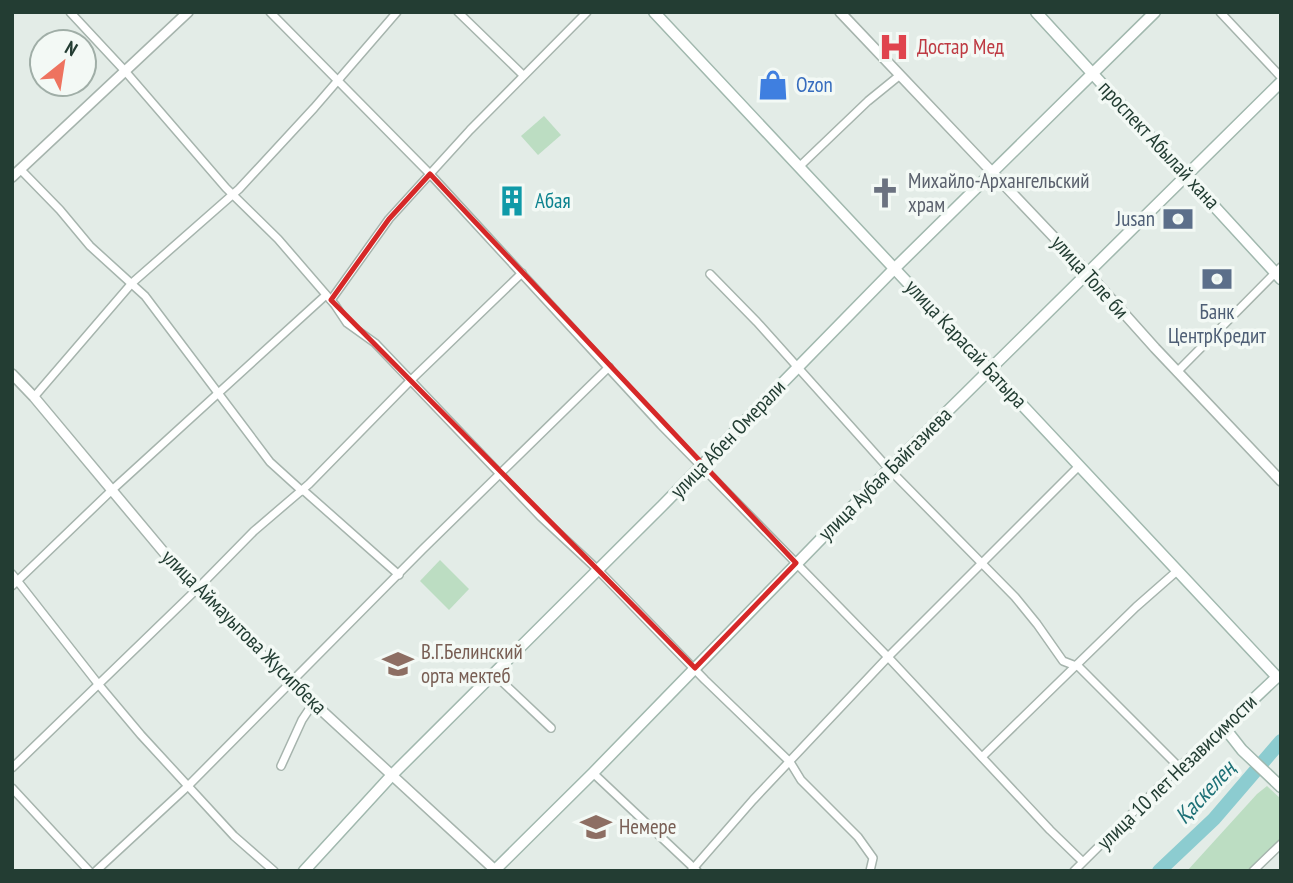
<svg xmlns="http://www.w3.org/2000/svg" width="1293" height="883" font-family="'PT Sans Narrow',sans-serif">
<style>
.green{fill:#bcddc2}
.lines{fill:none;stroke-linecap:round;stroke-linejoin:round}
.river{stroke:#8cccd0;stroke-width:14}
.minor-casing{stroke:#a6b4ad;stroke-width:10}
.tertiary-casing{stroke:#a6b4ad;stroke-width:12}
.secondary-casing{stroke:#a1b8ae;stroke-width:13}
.minor{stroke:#fff;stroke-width:7}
.tertiary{stroke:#fff;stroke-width:9}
.secondary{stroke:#fff;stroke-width:10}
.marked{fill:none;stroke:#d62828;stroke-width:5;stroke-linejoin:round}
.labels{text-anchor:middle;stroke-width:7;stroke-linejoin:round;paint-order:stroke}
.health-label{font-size:21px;fill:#be3a42;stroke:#f3f9f5;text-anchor:start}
.shop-label{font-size:21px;fill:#366cbe;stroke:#f3f9f5;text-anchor:start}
.street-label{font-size:21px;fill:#233d33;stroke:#f3f9f5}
.worship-label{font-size:21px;fill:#5b616d;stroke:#f3f9f5;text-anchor:start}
.culture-label{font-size:21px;fill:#0d838f;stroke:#f3f9f5;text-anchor:start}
.service-label{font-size:21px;fill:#4e5e75;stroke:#f3f9f5;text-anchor:end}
.education-label{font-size:21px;fill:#785e54;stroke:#f3f9f5;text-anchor:start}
.water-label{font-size:23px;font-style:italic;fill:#1e7177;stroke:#f3f9f5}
</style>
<rect width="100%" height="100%" fill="#e3ece7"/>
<!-- green -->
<g class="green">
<polygon points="544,116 561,135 538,155 521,136"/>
<polygon points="440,560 469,589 449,610 420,581"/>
<polygon points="1267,786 1281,799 1281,838 1247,871 1187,871 1257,794"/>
</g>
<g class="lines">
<!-- river -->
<polyline class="river" points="1159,871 1214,819 1281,741"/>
<!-- minor casing -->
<g class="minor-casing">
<g id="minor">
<polyline points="70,12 125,71 226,188 278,239 335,305 347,323 375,343 541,517 598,570 705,680 790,762 801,780 858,837 873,858 870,871"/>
<polyline points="270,12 430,174 661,425 888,657 1050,830 1082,861"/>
<polyline points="458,12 523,75"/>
<polyline points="1220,12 1281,77"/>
<polyline points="800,166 868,101 900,75"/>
<polyline points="21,170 60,210 90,246 145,296 270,462 302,491"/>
<polyline points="710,274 757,322 889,469 1015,597 1037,624 1063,661 1076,666"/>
<polyline points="331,300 389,219 470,130 587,12"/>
<polyline points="1177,372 1281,267"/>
<polyline points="34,397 132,283 239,189 314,108 397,12"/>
<polyline points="303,490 399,575"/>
<polyline points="12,574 99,685 141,735 234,836 274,871"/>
<polyline points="12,586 112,490 326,295"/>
<polyline points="1077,665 1179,767"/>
<polyline points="494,674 551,728"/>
<polyline points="982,757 1136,607 1177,571"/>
<polyline points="281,766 302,720 314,702"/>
<polyline points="12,768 197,589 254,531 309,484 410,381 522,273"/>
<polyline points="593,773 697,871"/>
<polyline points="12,788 89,871"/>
<polyline points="96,871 188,786 423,549 609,367"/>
<polyline points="691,871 753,800 888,657 1079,466"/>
<polyline points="1074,871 1179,767 1224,727"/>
<polyline points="1253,871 1281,844"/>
</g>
</g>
<!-- tertiary casing -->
<g class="tertiary-casing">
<g id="tertiary">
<polyline points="840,12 1087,272 1155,348 1281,481"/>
<polyline points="12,177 188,12"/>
<polyline points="12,374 34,397 187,580 269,662 495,870"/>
</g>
</g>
<!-- secondary casing -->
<g class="secondary-casing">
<g id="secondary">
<polyline points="654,12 1277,677 1224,727 1242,750 1281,787"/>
<polyline points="1036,12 1281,279"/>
<polyline points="304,871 392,775 662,506 895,268 1155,12"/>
<polyline points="494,871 593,773 889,469 1281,82"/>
</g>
</g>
<!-- minor -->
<use href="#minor" class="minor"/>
<!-- tertiary -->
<use href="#tertiary" class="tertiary"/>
<!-- secondary -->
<use href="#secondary" class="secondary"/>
</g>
<!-- marked area -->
<path class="marked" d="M430 174 796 563 695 668 331 300 389 219Z"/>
<!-- icons -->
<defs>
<g id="hospital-bare" transform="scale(2.415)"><path d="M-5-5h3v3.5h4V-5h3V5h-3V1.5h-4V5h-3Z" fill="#e0444e" stroke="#f3f9f5" stroke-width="2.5" paint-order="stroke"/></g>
<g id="shop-bare" transform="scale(2.415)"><path d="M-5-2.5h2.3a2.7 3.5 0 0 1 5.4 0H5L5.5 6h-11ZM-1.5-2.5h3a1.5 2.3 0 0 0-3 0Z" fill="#3f7fe0" stroke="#f3f9f5" stroke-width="2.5" paint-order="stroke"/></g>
<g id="church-bare" transform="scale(2.415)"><path d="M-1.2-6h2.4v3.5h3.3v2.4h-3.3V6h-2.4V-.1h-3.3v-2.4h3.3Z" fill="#6b7280" stroke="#f3f9f5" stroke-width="2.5" paint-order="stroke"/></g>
<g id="building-bare" transform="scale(2.415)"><path d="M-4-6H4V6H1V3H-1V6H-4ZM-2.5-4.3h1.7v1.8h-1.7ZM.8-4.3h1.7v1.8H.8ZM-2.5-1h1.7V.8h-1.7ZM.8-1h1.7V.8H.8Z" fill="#0f9aa8" stroke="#f3f9f5" stroke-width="2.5" paint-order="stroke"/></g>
<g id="bank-bare" transform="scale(2.415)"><path d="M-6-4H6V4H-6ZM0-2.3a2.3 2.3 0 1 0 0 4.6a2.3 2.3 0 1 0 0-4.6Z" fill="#5c6f8a" stroke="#f3f9f5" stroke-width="2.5" paint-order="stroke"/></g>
<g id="school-bare" transform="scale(2.415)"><path d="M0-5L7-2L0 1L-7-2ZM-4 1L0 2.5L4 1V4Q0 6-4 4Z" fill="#8d6e63" stroke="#f3f9f5" stroke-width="2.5" paint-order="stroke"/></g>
</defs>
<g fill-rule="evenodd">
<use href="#hospital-bare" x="894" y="47"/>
<use href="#shop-bare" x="773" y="85"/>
<use href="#church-bare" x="885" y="193"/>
<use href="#building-bare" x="512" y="201"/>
<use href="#bank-bare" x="1178" y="219"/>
<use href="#bank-bare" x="1217" y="279"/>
<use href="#school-bare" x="398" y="664"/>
<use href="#school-bare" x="596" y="827"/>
</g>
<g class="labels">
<!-- health labels -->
<g class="health-label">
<text x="917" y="54">Достар Мед</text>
</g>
<!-- shop labels -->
<g class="shop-label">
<text x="796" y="92">Ozon</text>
</g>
<!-- street labels -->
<g class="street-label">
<text transform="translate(1159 145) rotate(47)" y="7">проспект Абылай хана</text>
<text transform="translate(1090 277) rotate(48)" y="7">улица Толе би</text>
<text transform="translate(966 344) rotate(47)" y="7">улица Карасай Батыра</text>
<text transform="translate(728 439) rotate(-46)" y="7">улица Абен Омерали</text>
<text transform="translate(885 474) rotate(-45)" y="7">улица Аубая Байгазиева</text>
<text transform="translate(244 632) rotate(45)" y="7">улица Аймауытова Жусипбека</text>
<text transform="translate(1177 772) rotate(-44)" y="7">улица 10 лет Независимости</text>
</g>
<!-- worship labels -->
<g class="worship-label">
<text x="908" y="188">Михайло-Архангельский<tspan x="908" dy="24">храм</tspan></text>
</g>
<!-- culture labels -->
<g class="culture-label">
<text x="535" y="208">Абая</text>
</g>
<!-- service labels -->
<g class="service-label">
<text x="1155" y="226">Jusan</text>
<text x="1217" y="319" text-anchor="middle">Банк<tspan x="1217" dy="24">ЦентрКредит</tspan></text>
</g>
<!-- education labels -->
<g class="education-label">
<text x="421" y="659">В.Г.Белинский<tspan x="421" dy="24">орта мектеб</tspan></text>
<text x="619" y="834">Немере</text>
</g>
<!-- water labels -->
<g class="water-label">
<text transform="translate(1205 792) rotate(-47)" y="8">Қаскелең</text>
</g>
</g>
<!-- border -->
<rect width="1293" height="883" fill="none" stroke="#233d33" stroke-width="28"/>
<!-- north arrow -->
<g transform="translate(63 63) rotate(30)"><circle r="33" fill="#f3f9f5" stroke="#a0aea7" stroke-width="2"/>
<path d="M0-5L12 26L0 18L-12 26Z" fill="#ee735f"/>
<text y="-10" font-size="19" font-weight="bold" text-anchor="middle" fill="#233d33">N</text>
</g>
</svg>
